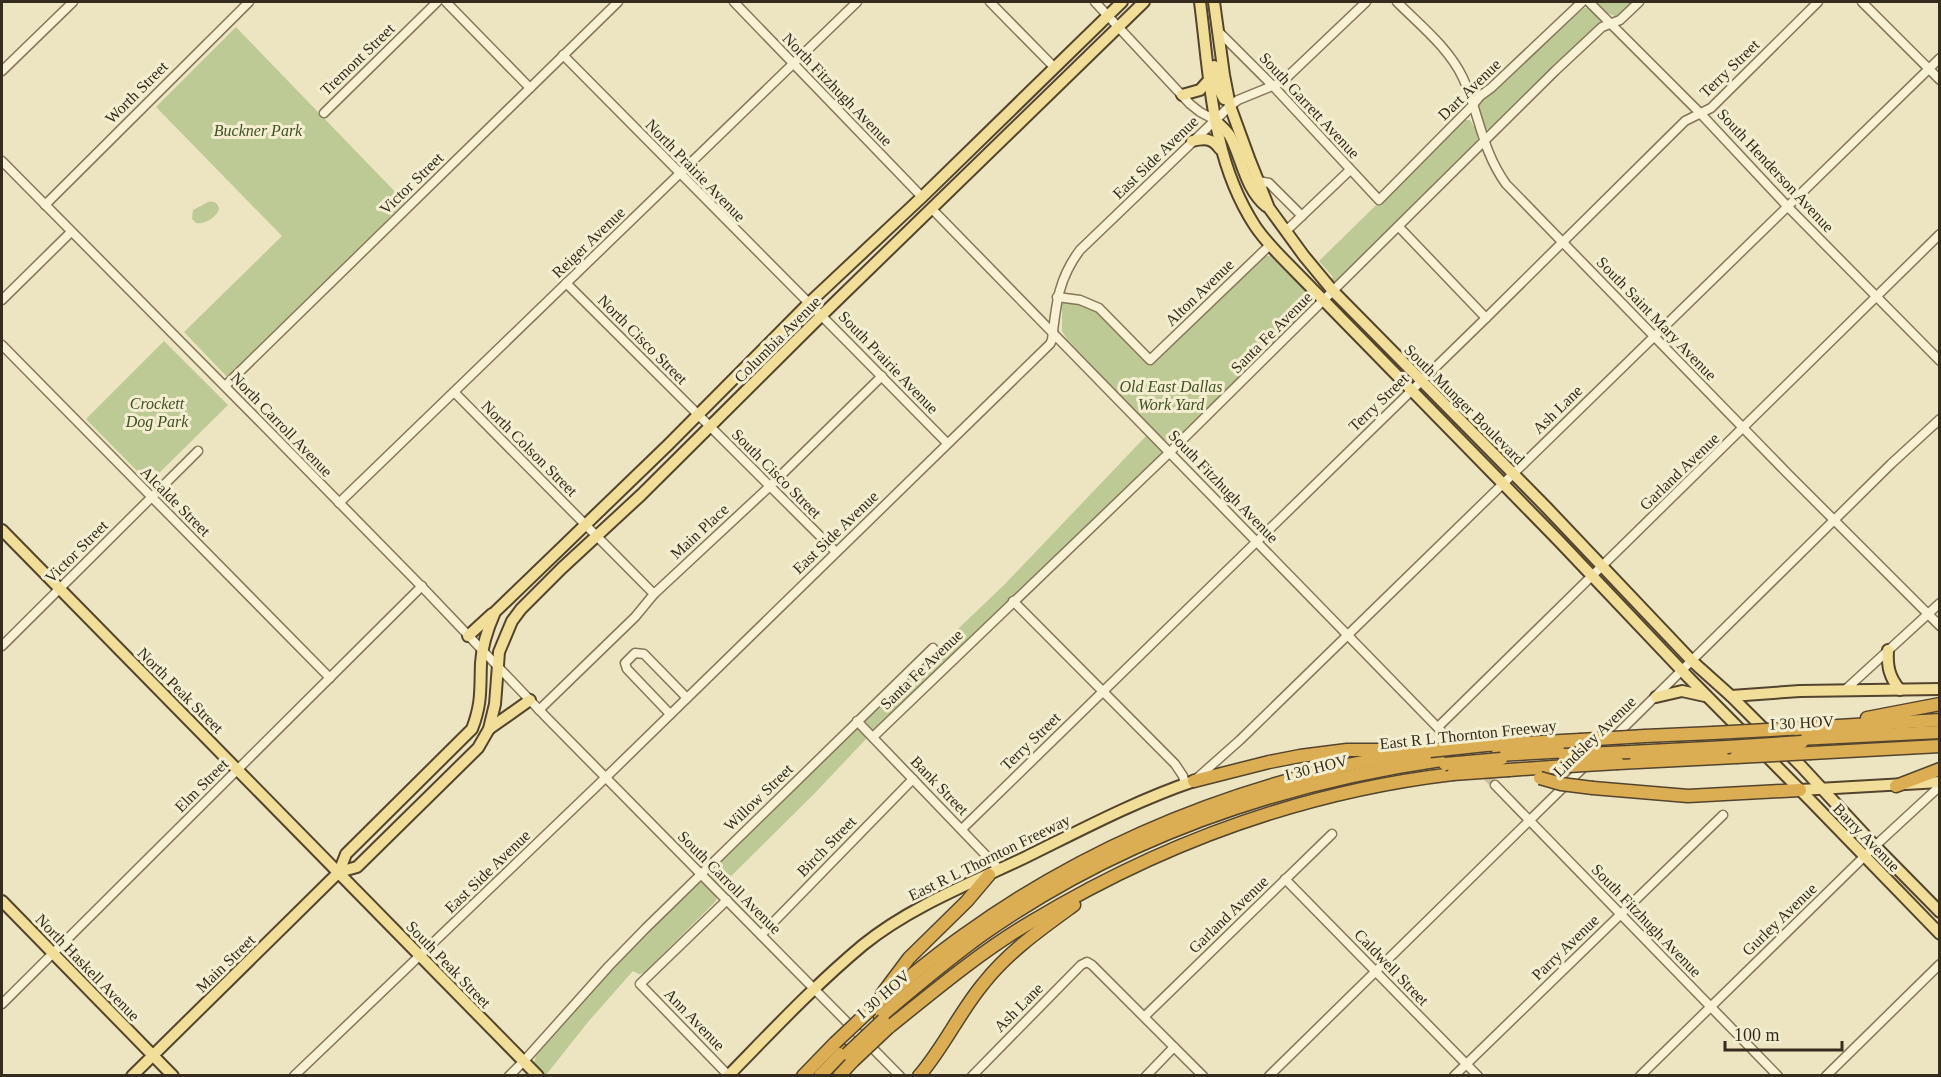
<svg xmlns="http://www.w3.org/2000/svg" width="1941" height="1077" font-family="Georgia,serif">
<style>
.green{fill:#beca96}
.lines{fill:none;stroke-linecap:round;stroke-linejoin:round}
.minor-tunnel{stroke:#c8c0a0;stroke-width:8;stroke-dasharray:8 4;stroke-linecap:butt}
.minor-casing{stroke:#867659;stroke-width:11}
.major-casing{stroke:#53442e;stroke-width:14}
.highway-casing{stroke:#53442e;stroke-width:15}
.minor{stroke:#f8f1d4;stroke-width:8}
.major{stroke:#f0de99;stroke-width:10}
.highway{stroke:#dbae53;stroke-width:12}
.highway-bridge-casing{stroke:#53442e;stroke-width:15;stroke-linecap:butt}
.highway-bridge{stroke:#dbae53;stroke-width:12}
.labels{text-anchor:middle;stroke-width:6;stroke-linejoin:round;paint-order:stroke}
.street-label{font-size:16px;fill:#362c1d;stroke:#f4eed1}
.park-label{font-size:16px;font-style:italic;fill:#415224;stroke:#f4eed1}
</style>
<rect width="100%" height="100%" fill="#ede5c1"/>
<!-- green -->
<g class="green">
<path d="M1596 2H1633L1618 17 1604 12 1598 18 1600 21 1598 25 1492 130 1484 129 1477 136 1478 141 1174 442H1170L1163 439 1159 447 1162 451 1161 454 876 729H872L866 734 867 738 815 793 721 886 719 883 714 894 717 899 714 903 644 973 639 974 633 971 588 1022 546 1075 542 1071 539 1075 532 1076 537 1067 534 1062 536 1056 627 953 698 883H703L707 886 712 876 710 870 852 730C863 729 863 722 868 715L1005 584 1147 435 1153 440 1156 432 1067 339 1062 331V304C1086 288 1136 350 1151 365L1266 256H1272L1312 297 1333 277 1319 261 1463 120H1470L1474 127 1481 120 1477 107 1478 102 1498 88 1584 8H1588L1592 12 1598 5Z"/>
<polygon points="236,27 405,202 227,377 184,332 282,236 156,107"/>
<path d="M208 202C214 200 218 203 219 209 217 217 204 225 196 223L192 219 193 210Z"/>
<polygon points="164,341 228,405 149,483 86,419"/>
</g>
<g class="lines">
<!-- minor-tunnel -->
<polyline class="minor-tunnel" points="1444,734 1495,785"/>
<!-- minor casing -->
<g class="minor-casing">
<g id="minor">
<polyline points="446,2 530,88"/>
<polyline points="734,2 922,197"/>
<polyline points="990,2 1054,67"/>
<polyline points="1095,2 1190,104 1200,112 1215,120"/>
<path d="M1397 2C1420 25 1449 48 1463 78 1480 115 1481 149 1506 184L1788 474 1940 626"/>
<polyline points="1589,2 1701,114 1787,206 1940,361"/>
<polyline points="1862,2 1940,80"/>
<polyline points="1219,32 1273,86 1379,200 1472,106 1480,96 1491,88 1582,2"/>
<path d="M563 55C691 186 820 313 947 443"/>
<polyline points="2,71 73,2"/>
<polyline points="324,113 437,2"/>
<polyline points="2,161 264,426 426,591 546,717 900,1076"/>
<polyline points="1258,181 1269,183 1302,216"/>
<polyline points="45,205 249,2"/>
<polyline points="931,208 1444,734"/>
<polyline points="1399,227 1486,318"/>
<polyline points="1286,231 1350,170"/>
<polyline points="566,283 836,552"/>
<polyline points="1057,297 1080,300 1099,308 1150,360 1270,245"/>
<polyline points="2,300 71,232"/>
<polyline points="2,345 330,678"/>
<polyline points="225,386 618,2"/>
<polyline points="454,392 654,594"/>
<polyline points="339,503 857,2"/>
<polyline points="1013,601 1175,764 1183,776 1185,784"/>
<polyline points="2,646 198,451"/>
<polyline points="1845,690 1940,603"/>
<polyline points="539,710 635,617 654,594 769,487 882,376"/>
<polyline points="670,714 627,669 625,663 635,653 644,654 687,698"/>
<polyline points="857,721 1000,870"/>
<polyline points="1438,727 1940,234"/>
<polyline points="873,737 1170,452 1555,71 1602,27 1620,20 1639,2"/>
<polyline points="1597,754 1891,464 1940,419"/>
<polyline points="1195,780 1240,740 1940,58"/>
<polyline points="1495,785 1778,1076"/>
<polyline points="962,829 1486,318 1685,121 1711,108 1818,2"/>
<polyline points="1285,879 1478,1076"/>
<polyline points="727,900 640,984 728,1075"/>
<polyline points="761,935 913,779"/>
<polyline points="2,1004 422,586"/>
<polyline points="1145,1016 1332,834"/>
<path d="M294 1076 600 783 1050 344 1052 340C1056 305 1058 279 1080 250L1230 106 1238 100 1282 82 1366 2"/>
<polyline points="509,1076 524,1061 609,966 646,928 933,648"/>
<polyline points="972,1076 1081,965 1087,962 1092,965 1203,1076"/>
<polyline points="1146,1076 1174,1047"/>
<polyline points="1269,1076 1586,765"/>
<polyline points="1454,1076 1723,815"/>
<polyline points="1640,1076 1875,846 1940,786"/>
<polyline points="1826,1076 1940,964"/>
</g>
</g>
<!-- major casing -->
<g class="major-casing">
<g id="major">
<path d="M1200 2C1210 78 1211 159 1255 226 1265 241 1278 254 1291 267L1559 541 1688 677 1811 801 1940 934"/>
<polyline points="1214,2 1224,75 1230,106 1249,158 1269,208 1304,256 1333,291 1546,507 1692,661 1731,696 1801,766 1875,846 1940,912"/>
<polyline points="1214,66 1220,91 1224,99"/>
<polyline points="1182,95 1200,90 1209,80"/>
<path d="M1215 120C1220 126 1228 131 1231 138 1242 160 1246 190 1266 206"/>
<path d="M1192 141C1205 138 1212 138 1220 149"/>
<polyline points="2,530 538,1076"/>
<polyline points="468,636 492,614"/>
<path d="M1888 650C1887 666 1889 677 1900 690"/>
<polyline points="1731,696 1800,691 1940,689"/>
<polyline points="1656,697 1682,691 1705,696"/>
<polyline points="489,729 530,700"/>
<polyline points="1800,790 1940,782"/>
<polyline points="339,872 357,867 478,748 489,729 495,704 499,652 512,621 521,609 562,568 641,495 822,315 1144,2"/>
<polyline points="2,901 173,1076"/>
<path d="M132 1076 339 872 346 854 472 729C482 703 480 690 481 663 482 645 488 628 495 612L668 445 808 304 922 197 1122 2"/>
<path d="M728 1076C772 1031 815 985 863 945 910 907 969 884 1024 858 1079 831 1135 801 1194 781"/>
</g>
</g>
<!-- highway casing -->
<g class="highway-casing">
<g id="highway">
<polyline points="1867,718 1940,704"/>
<polyline points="1787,729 1940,720"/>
<polyline points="1645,736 1713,733"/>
<polyline points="1798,739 1940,732"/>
<polyline points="1486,745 1580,740"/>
<polyline points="1630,752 1727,747"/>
<polyline points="1811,753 1940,746"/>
<polyline points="1497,755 1569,751"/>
<polyline points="1618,763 1736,757"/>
<polyline points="1509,770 1552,767"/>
<polyline points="1194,781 1269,762 1300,756 1347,750 1396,750"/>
<polyline points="1896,786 1940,769"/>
<polyline points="1593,788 1688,796 1800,790"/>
<polyline points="882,994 909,958 967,901 989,875"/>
<path d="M871 1009C901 984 931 958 964 935 1072 857 1197 802 1327 770 1361 761 1396 756 1430 751"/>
<path d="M880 1017C913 989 946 961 982 935 1120 838 1275 784 1441 760"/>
<path d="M888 1028C934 991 980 952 1031 922 1162 843 1300 792 1453 774"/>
<polyline points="803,1076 835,1043"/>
<polyline points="820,1076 844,1051"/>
<polyline points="839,1076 853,1061"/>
<path d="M919 1076C944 1047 959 1013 983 984 1008 952 1041 929 1074 905"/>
</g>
</g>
<!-- minor -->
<use href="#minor" class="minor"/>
<!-- major -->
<use href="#major" class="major"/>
<!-- highway -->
<use href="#highway" class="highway"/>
<!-- highway-bridge casing -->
<g class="highway-bridge-casing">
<g id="highway-bridge">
<polyline points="1713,733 1787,729"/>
<polyline points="1580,740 1645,736"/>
<polyline points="1727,747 1802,742"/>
<polyline points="1430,751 1486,745"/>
<polyline points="1564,755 1630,752"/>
<polyline points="1736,757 1811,753"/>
<polyline points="1445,764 1501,759"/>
<polyline points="1552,767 1618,763"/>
<polyline points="1453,774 1509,770"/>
<polyline points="1540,778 1561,784 1593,788"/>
<polyline points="835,1043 871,1009"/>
<polyline points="847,1054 883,1020"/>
<polyline points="853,1061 888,1028"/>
</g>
</g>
<!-- highway-bridge -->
<use href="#highway-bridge" class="highway-bridge"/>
</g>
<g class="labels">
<!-- street labels -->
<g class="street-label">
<text transform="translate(357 59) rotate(-44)" y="6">Tremont Street</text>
<text transform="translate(1729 68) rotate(-44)" y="6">Terry Street</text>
<text transform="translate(838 89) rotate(46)" y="6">North Fitzhugh Avenue</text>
<text transform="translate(1469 89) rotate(-44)" y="6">Dart Avenue</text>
<text transform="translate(136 92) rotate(-45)" y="6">Worth Street</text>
<text transform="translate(1310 105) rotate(47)" y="6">South Garrett Avenue</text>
<text transform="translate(1155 157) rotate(-44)" y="6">East Side Avenue</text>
<text transform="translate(696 170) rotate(46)" y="6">North Prairie Avenue</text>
<text transform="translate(1776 170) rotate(47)" y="6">South Henderson Avenue</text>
<text transform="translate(411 183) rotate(-44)" y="6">Victor Street</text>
<text transform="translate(588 242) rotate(-44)" y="6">Reiger Avenue</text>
<text transform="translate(1199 292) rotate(-44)" y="6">Alton Avenue</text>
<text transform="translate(1657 318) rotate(46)" y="6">South Saint Mary Avenue</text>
<text transform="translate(1271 332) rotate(-45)" y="6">Santa Fe Avenue</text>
<text transform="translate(643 339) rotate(45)" y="6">North Cisco Street</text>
<text transform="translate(777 339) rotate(-45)" y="6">Columbia Avenue</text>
<text transform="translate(889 362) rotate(46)" y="6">South Prairie Avenue</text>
<text transform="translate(1378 402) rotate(-44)" y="6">Terry Street</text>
<text transform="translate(1465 404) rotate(45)" y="6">South Munger Boulevard</text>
<text transform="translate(1557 409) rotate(-44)" y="6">Ash Lane</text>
<text transform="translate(282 424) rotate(46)" y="6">North Carroll Avenue</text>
<text transform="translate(530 448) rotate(45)" y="6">North Colson Street</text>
<text transform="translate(1679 471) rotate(-44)" y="6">Garland Avenue</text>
<text transform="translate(777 473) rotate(45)" y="6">South Cisco Street</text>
<text transform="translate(1224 486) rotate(46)" y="6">South Fitzhugh Avenue</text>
<text transform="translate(176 501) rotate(45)" y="6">Alcalde Street</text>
<text transform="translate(699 531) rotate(-43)" y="6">Main Place</text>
<text transform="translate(835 532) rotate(-44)" y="6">East Side Avenue</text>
<text transform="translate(76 551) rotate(-45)" y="6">Victor Street</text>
<text transform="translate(921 669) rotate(-44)" y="6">Santa Fe Avenue</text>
<text transform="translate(181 690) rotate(45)" y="6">North Peak Street</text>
<text transform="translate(1802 722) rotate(-3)" y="6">I 30 HOV</text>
<text transform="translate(1468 734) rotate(-6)" y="6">East R L Thornton Freeway</text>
<text transform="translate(1594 736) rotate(-44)" y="6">Lindsley Avenue</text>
<text transform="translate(1030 741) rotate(-44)" y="6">Terry Street</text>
<text transform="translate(1316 767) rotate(-14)" y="6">I 30 HOV</text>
<text transform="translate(201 785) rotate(-45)" y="6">Elm Street</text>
<text transform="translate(940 785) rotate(46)" y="6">Bank Street</text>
<text transform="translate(758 797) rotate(-44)" y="6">Willow Street</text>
<text transform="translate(1867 837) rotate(46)" y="6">Barry Avenue</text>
<text transform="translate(826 846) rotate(-46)" y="6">Birch Street</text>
<text transform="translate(989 857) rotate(-26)" y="6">East R L Thornton Freeway</text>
<text transform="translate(487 871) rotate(-44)" y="6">East Side Avenue</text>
<text transform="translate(730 882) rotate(45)" y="6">South Carroll Avenue</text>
<text transform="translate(1228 914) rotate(-44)" y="6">Garland Avenue</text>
<text transform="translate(1779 919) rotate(-44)" y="6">Gurley Avenue</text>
<text transform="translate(1647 920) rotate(46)" y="6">South Fitzhugh Avenue</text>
<text transform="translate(1565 947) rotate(-44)" y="6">Parry Avenue</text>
<text transform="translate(225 963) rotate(-44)" y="6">Main Street</text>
<text transform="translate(449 964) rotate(46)" y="6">South Peak Street</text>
<text transform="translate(88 967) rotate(46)" y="6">North Haskell Avenue</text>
<text transform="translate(1392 967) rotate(46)" y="6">Caldwell Street</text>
<text transform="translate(883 994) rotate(-41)" y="6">I 30 HOV</text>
<text transform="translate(1018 1007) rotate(-45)" y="6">Ash Lane</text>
<text transform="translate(695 1019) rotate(46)" y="6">Ann Avenue</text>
</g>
<!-- park labels -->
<g class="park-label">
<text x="258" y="136">Buckner Park</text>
<text x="1171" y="392">Old East Dallas<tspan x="1171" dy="18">Work Yard</tspan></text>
<text x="157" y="409">Crockett<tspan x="157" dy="18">Dog Park</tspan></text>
</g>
</g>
<!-- border -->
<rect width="1941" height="1077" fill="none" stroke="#362c1d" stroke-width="6"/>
<!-- scale -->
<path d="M1725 1041v9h117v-9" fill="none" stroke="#362c1d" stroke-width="3"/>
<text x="1734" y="1041" font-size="18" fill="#362c1d" stroke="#f4eed1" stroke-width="4.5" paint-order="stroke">100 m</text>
</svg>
